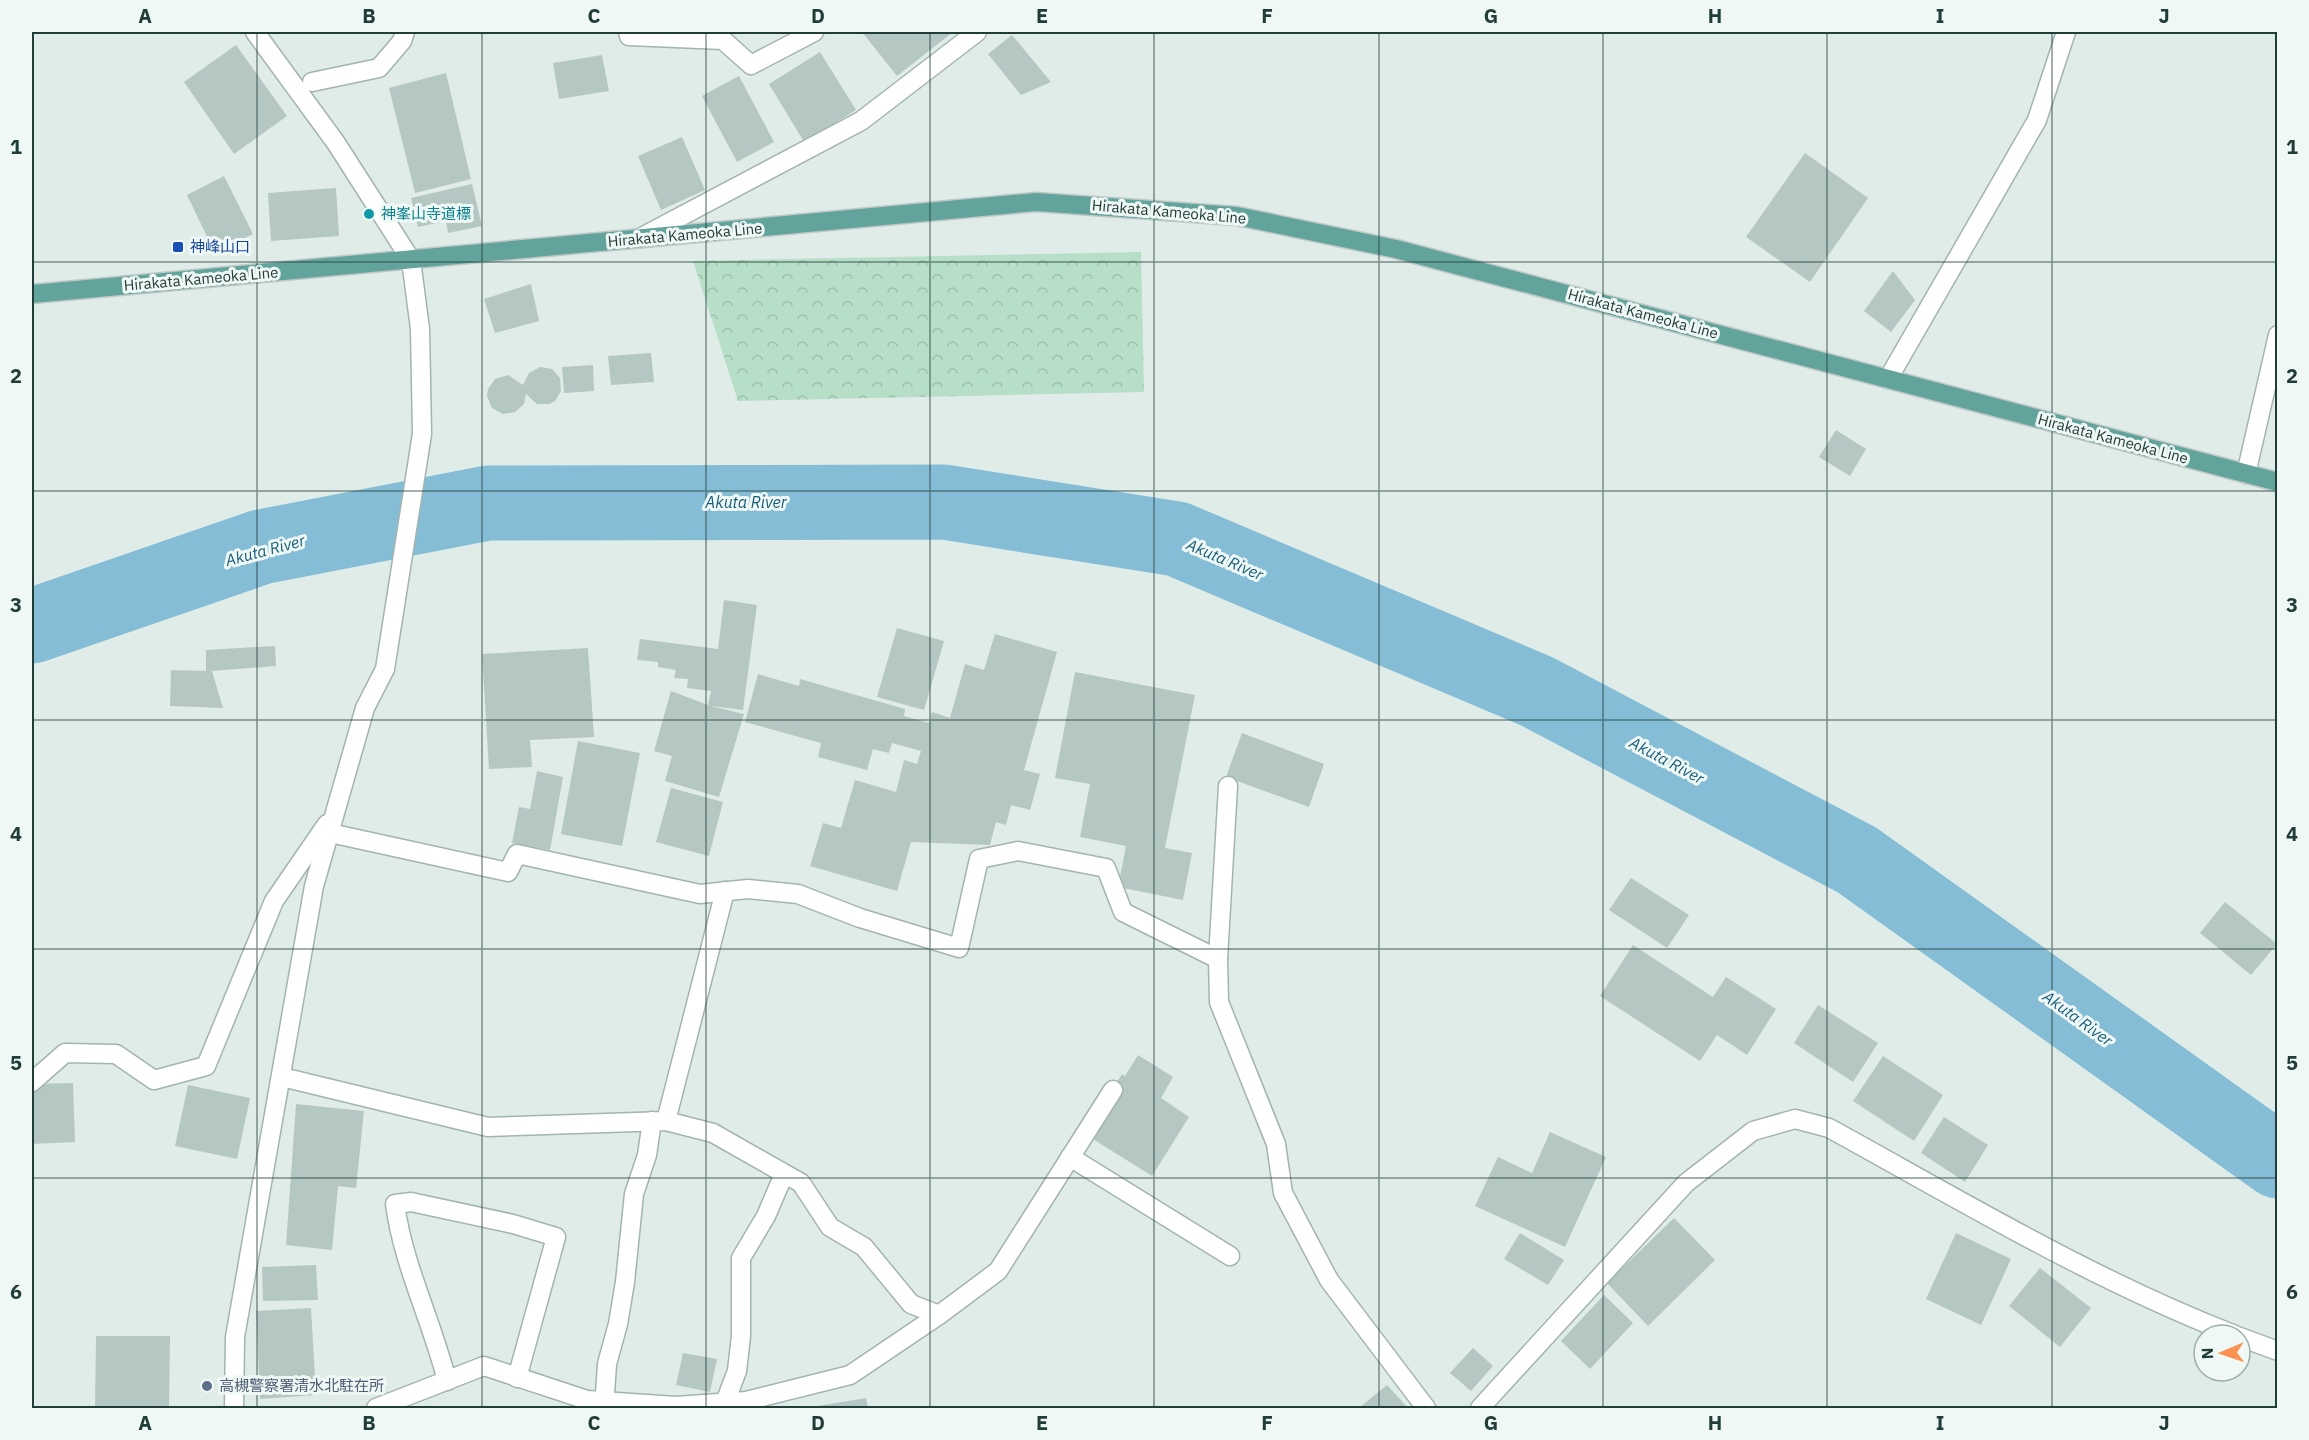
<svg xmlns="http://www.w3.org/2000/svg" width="2309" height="1440" font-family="'IBM Plex Sans','Noto Sans JP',sans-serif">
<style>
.park{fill:url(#park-crowns)}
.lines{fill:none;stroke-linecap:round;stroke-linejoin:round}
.river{stroke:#84bdd5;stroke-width:75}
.building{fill:#b5c7c2}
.minor-casing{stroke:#a3b4b0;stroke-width:21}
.major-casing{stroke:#c1c9c8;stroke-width:21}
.minor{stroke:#fff;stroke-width:18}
.major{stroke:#62a49c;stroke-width:18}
.grid{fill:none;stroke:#203d39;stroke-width:1.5;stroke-opacity:0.55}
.culture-dot{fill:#0f9aa8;stroke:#f0f8f5;stroke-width:2}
.transit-dot{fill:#1a4fb4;stroke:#f0f8f5;stroke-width:2}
.service-dot{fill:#5c6f8a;stroke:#f0f8f5;stroke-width:2}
.labels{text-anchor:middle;stroke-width:6;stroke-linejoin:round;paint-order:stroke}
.street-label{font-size:15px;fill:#203d39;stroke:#f0f8f5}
.culture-label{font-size:15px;fill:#0d838f;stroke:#f0f8f5;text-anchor:start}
.transit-label{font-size:15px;fill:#164399;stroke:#f0f8f5;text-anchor:start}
.service-label{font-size:15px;fill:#4e5e75;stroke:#f0f8f5;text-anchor:start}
.water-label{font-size:16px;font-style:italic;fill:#165d7c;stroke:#f0f8f5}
.neatline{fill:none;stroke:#203d39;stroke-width:2}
.grid-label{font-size:20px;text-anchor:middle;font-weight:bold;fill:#203d39}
</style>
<defs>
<pattern id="park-crowns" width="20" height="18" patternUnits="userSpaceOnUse" patternTransform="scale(1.5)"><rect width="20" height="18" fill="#b7dfc7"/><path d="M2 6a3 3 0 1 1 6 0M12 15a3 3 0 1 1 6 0" fill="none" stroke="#9dc0ac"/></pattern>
</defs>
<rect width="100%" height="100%" fill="#e0ece8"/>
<!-- park -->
<polygon class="park" points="1141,252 1144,392 738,401 693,261"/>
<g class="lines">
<!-- river -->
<polyline class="river" points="32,626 261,547 488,503 944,502 1177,539 1536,691 1857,860 2278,1161"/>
</g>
<!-- building -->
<g class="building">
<polygon points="862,32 953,32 897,76"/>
<polygon points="1012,35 1051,82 1021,95 988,54"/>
<polygon points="236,45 287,116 234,154 184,82"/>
<polygon points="820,52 856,110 804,142 769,84"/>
<polygon points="602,55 609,91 559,99 553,63"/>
<polygon points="446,73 471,179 415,193 389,88"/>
<polygon points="739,76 774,142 737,162 702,96"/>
<polygon points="682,137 705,190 661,210 638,156"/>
<polygon points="1805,153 1868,198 1810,282 1746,237"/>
<polygon points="224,176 253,234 215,253 187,195"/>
<polygon points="472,184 482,226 448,233 446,221 418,227 411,198"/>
<polygon points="336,188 339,236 271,241 268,193"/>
<polygon points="1893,271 1915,300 1891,332 1864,311"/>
<polygon points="531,284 539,321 495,333 484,299"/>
<polygon points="651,353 654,382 611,385 608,356"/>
<polygon points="593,365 594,391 564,393 562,367"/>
<polygon points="540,367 552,369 560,378 561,391 555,401 549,404 537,404 526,394 524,404 515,412 503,414 492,408 487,396 488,389 495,379 508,375 523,385 529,373"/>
<polygon points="1836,430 1866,449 1850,476 1819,457"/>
<polygon points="724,600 757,605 743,710 711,706 744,714 719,797 665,781 672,756 654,751 671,691 708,705 711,691 687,688 688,679 674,678 676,670 658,667 658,662 637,660 640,639 718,649"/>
<polygon points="897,628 944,641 924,710 877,697"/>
<polygon points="995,634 1057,652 1024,770 1040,774 1030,810 1011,805 1006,825 996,822 990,845 911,842 897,891 810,866 823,823 841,828 855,780 896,792 904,760 917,764 921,751 892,743 889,753 873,749 867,770 818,757 821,743 745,722 758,674 799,686 800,679 905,709 904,716 929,723 932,712 950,718 965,664 984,670"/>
<polygon points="275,646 276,666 212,671 223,708 170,706 171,670 206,671 206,650"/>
<polygon points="588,648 594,737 530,740 532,767 489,769 482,654"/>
<polygon points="1075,672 1195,695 1165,848 1192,853 1183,900 1118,887 1126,846 1080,837 1090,784 1055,778"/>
<polygon points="1242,733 1324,764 1309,807 1226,777"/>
<polygon points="578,741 640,753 622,846 561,834"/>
<polygon points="537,771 563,777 550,850 512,843 519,807 530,809"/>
<polygon points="671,788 723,802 709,856 656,842"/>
<polygon points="1631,878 1689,915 1667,948 1609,910"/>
<polygon points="2225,902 2277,944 2251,975 2200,933"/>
<polygon points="1633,945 1713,997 1726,977 1776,1009 1747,1055 1717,1035 1700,1061 1600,996"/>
<polygon points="1818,1005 1878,1043 1853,1082 1794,1043"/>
<polygon points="1138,1055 1173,1077 1161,1098 1189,1117 1152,1176 1085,1134 1122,1074 1125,1076"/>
<polygon points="1883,1056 1943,1095 1914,1141 1853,1101"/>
<polygon points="73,1083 75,1142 32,1144 32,1084"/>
<polygon points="188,1085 250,1098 237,1159 175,1146"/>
<polygon points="296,1104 364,1111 356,1188 338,1186 332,1250 286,1245"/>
<polygon points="1944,1117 1988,1145 1965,1182 1921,1153"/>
<polygon points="1550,1132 1606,1157 1565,1247 1475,1206 1498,1157 1532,1173"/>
<polygon points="1674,1218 1715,1260 1648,1326 1607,1283"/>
<polygon points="1520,1233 1564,1260 1548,1285 1504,1259"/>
<polygon points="1956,1233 2011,1259 1981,1325 1926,1299"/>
<polygon points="316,1265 318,1300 263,1301 262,1267"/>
<polygon points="2040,1268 2091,1308 2060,1347 2009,1306"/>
<polygon points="1604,1295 1633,1323 1590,1369 1561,1341"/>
<polygon points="311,1308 316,1395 260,1399 256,1311"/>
<polygon points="96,1336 170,1336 169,1408 95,1408"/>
<polygon points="1473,1348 1493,1366 1471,1391 1450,1373"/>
<polygon points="683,1353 717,1359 710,1392 676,1385"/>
<polygon points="1387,1385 1408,1408 1359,1408"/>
<polygon points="866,1398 868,1408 812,1408 812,1407"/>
</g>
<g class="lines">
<!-- minor casing -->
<g class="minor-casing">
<g id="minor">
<polyline points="628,32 629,36 723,40 751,65 814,32"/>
<polyline points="312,82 379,68 402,41 405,32"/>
<polyline points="640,238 861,121 977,32"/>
<polyline points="1888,379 2037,120 2066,32"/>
<polyline points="2246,474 2278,335"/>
<polyline points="1228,786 1218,959 1219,1002 1276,1144 1283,1193 1329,1280 1426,1408"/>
<polyline points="330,833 508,872 517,854 700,894 748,889 798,894 860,918 959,948 979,859 1018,851 1106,868 1123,912 1218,959"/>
<polyline points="282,1077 488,1127 666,1121 713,1133 801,1183 830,1227 864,1247 911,1304 939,1315 850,1375 746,1401 676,1406 587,1400 484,1366 376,1408"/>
<polyline points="32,1082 65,1053 116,1054 154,1080 206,1066 274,901 327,824"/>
<polyline points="666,1121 725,891"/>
<polyline points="1070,1157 1230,1256"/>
<polyline points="939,1315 998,1271 1113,1090"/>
<polyline points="2240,1337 2278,1351"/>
<path d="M447 1381C432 1321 403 1265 395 1204L411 1202 513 1224 556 1237 517 1378"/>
<polyline points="726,1400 737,1371 741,1336 741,1258 766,1216 784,1174"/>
<polyline points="234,1408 235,1337 314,886 365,708 385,669 422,434 420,329 411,260 336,143 255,32"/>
<polyline points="604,1408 607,1364 618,1324 625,1282 634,1194 647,1155 652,1121"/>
<path d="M1480 1408 1686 1183 1753 1131 1795 1119 1829 1128C1962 1201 2093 1280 2235 1335"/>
</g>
</g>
<!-- major casing -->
<g class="major-casing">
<polyline id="major" points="32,294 1036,202 1237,216 1396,249 2278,482"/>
</g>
<!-- minor -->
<use href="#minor" class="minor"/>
<!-- major -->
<use href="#major" class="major"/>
</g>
<!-- grid -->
<path class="grid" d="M257 32V1408M482 32V1408M706 32V1408M930 32V1408M1154 32V1408M1379 32V1408M1603 32V1408M1827 32V1408M2052 32V1408M32 262H2278M32 491H2278M32 720H2278M32 949H2278M32 1178H2278"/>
<!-- markers -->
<circle class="culture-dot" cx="369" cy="214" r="6"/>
<rect class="transit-dot" x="172" y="241" width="12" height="12" rx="3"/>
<circle class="service-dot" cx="207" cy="1386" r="6"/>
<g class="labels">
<!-- street labels -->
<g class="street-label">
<text transform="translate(1169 212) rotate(5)" y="5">Hirakata Kameoka Line</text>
<text transform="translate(685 235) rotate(-5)" y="5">Hirakata Kameoka Line</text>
<text transform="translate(201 279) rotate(-5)" y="5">Hirakata Kameoka Line</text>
<text transform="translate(1643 314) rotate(15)" y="5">Hirakata Kameoka Line</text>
<text transform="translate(2113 439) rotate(15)" y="5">Hirakata Kameoka Line</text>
</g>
<!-- culture labels -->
<g class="culture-label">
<text x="381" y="219">神峯山寺道標</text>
</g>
<!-- transit labels -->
<g class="transit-label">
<text x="190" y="252">神峰山口</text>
</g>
<!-- service labels -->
<g class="service-label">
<text x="219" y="1391">高槻警察署清水北駐在所</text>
</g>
<!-- water labels -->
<g class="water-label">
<text x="746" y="508">Akuta River</text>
<text transform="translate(265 550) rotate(-15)" y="6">Akuta River</text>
<text transform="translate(1225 559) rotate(23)" y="6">Akuta River</text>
<text transform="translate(1667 760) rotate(28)" y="6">Akuta River</text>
<text transform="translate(2078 1018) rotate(36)" y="6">Akuta River</text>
</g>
</g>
<!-- border -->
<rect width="2309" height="1440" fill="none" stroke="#f0f8f5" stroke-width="66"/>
<!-- north arrow -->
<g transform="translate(2222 1353) rotate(268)"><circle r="28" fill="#f0f8f5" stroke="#9dadaa" stroke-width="1.5"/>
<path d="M0-4.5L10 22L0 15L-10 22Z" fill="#fa914f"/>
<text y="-9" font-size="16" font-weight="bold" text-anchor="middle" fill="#203d39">N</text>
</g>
<rect x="33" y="33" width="2243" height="1374" class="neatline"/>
<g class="grid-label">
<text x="145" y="23">A</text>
<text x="369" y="23">B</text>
<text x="594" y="23">C</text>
<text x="818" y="23">D</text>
<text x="1042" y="23">E</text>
<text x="1267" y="23">F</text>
<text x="1491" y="23">G</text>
<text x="1715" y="23">H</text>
<text x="1940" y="23">I</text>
<text x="2164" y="23">J</text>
<text x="16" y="154">1</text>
<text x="2292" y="154">1</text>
<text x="16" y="383">2</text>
<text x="2292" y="383">2</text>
<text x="16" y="612">3</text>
<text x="2292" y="612">3</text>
<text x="16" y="841">4</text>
<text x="2292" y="841">4</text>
<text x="16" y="1070">5</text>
<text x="2292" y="1070">5</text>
<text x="16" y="1299">6</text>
<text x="2292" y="1299">6</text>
<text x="145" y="1430">A</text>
<text x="369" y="1430">B</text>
<text x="594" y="1430">C</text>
<text x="818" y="1430">D</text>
<text x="1042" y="1430">E</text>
<text x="1267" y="1430">F</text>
<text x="1491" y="1430">G</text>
<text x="1715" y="1430">H</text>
<text x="1940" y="1430">I</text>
<text x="2164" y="1430">J</text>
</g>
</svg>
